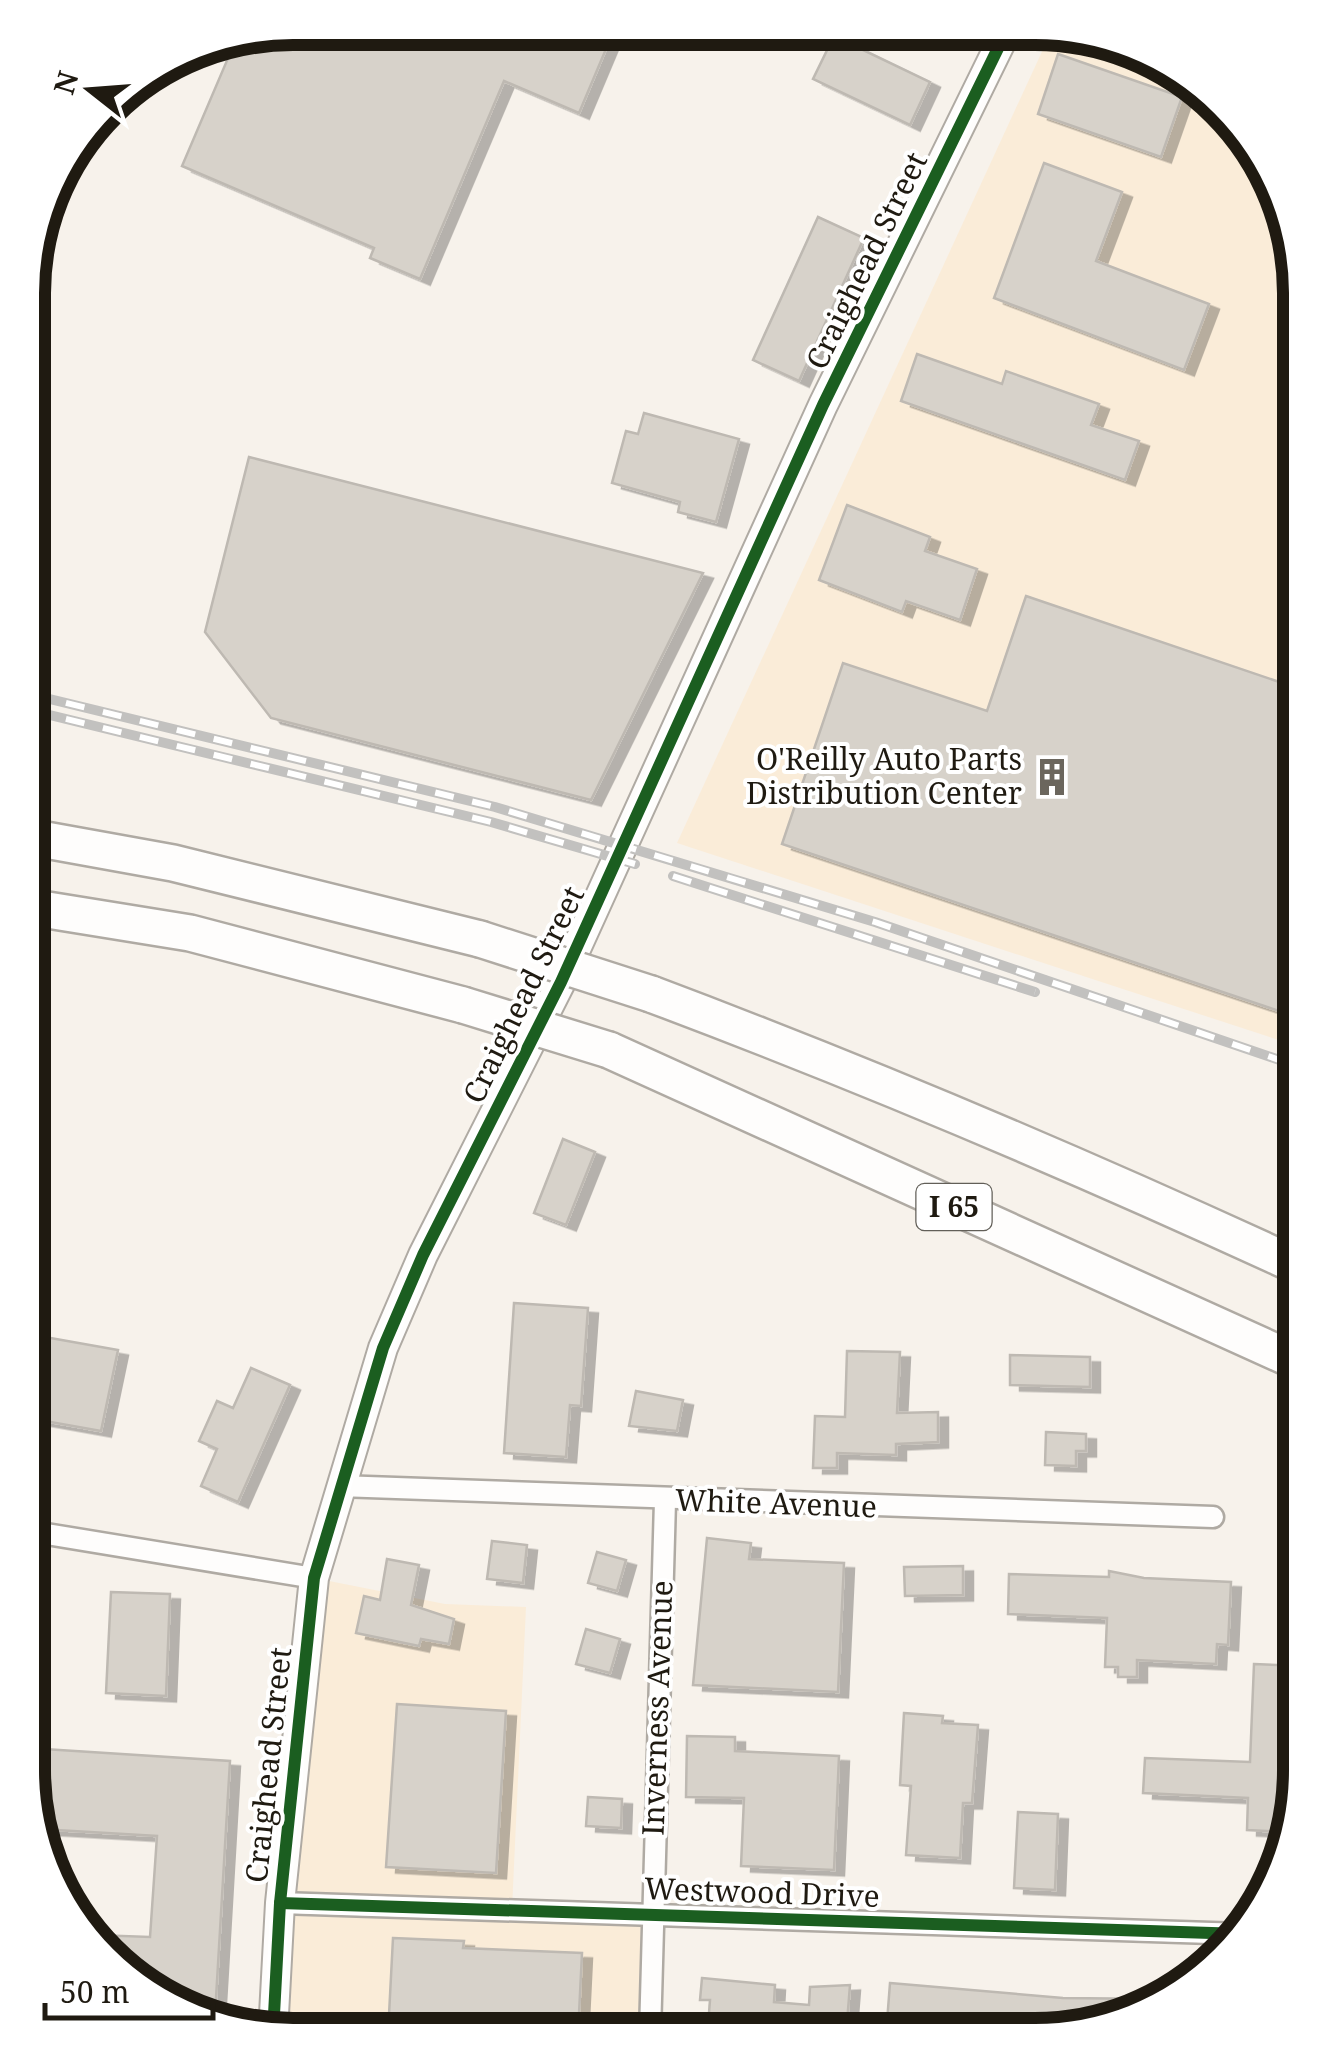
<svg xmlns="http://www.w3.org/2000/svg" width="1328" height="2063" font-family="'Noto Serif',serif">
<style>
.built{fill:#faecd8}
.building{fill:#d7d2ca;stroke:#beb9b2;stroke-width:2.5;filter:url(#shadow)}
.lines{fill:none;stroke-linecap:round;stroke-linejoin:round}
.street-casing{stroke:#afaaa3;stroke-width:25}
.secondary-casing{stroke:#afaaa3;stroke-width:32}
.highway-casing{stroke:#afaaa3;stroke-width:40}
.street{stroke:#fefdfc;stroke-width:20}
.secondary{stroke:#fefdfc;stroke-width:28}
.highway{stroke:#fefdfc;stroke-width:35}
.rail-casing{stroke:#c2c1bf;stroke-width:10}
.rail{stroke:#fff;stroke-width:6;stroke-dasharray:19;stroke-linecap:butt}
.highway-bridge-casing{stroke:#afaaa3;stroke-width:40;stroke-linecap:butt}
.highway-bridge{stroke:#fefdfc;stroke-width:35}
.cycleway-casing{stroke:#fff;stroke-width:19}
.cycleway{stroke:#1b5e20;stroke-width:12}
.labels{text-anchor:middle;stroke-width:8;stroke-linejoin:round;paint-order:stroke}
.shield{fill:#fff;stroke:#625f58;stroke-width:2.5}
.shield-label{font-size:28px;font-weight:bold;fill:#1f1a11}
.street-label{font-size:30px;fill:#1f1a11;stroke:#fff}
.poi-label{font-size:30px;fill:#1f1a11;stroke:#fff;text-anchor:end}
.rim{fill:none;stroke:#1f1a11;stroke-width:12}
</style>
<defs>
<filter id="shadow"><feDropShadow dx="10" dy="5.5" stdDeviation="0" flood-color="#0004"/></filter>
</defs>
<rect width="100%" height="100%" fill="#f7f2eb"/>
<!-- built -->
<g class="built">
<polygon points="1051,32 1087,32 1197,83 1246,146 1291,244 1300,293 1300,1047 677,843"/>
<polygon points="314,1578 445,1604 526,1607 512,1909 651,1914 650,2034 273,2033"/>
</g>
<!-- building -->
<g class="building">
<polygon points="293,28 614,30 579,113 504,81 420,279 370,258 374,248 182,166 237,37"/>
<polygon points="834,36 930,82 910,125 813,79"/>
<polygon points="1058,54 1182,97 1161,157 1038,114"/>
<polygon points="1044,163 1122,192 1096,261 1209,304 1184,370 994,298"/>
<polygon points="818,217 864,238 799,381 753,360"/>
<polygon points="917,354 1002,384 1006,371 1099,404 1091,425 1139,441 1125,480 901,401"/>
<polygon points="644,413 739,439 716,522 678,512 680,502 612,483 626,431 638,434"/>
<polygon points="249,457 703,573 591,800 271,718 205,632"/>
<polygon points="847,505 930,537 925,551 977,569 960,620 906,601 902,612 819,580"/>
<polygon points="1026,596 1300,689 1300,1018 782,844 843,663 987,711"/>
<polygon points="563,1139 595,1152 566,1225 534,1213"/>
<polygon points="514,1303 588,1308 581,1406 570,1405 566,1457 504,1453"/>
<polygon points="28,1334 118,1350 101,1431 28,1418"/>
<polygon points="847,1351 900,1352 897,1413 938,1412 938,1442 896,1444 896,1455 837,1453 837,1468 813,1468 815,1416 845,1417"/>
<polygon points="1010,1355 1090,1357 1090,1387 1010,1385"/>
<polygon points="251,1368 290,1385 238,1502 201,1486 217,1449 199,1441 217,1401 233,1408"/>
<polygon points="636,1391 683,1400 677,1431 629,1426"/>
<polygon points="1046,1432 1086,1434 1086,1451 1076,1451 1076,1466 1045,1465"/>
<polygon points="707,1538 751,1543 749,1559 844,1563 838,1692 693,1685"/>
<polygon points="492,1541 527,1545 523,1583 487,1579"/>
<polygon points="597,1552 626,1560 617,1591 588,1583"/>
<polygon points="387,1559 419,1565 411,1605 454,1619 449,1644 421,1639 419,1646 356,1633 364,1596 380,1600"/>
<polygon points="963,1566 963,1595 905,1596 904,1567"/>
<polygon points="1109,1571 1144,1578 1231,1582 1228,1645 1217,1644 1216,1664 1137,1660 1137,1677 1118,1677 1118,1667 1105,1667 1107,1618 1008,1614 1009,1574 1109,1577"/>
<polygon points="111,1592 170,1594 166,1696 106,1693"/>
<polygon points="586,1629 620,1639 610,1673 576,1664"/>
<polygon points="1254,1664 1300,1666 1300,1788 1284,1832 1247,1830 1248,1798 1143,1793 1145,1758 1250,1762"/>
<polygon points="397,1704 506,1711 496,1873 386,1867"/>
<polygon points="904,1713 943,1716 942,1723 978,1725 972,1803 963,1803 960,1858 906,1855 911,1786 900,1785"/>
<polygon points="687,1736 735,1737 735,1751 839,1756 834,1870 741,1866 744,1798 686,1797"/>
<polygon points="44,1749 230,1761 215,2015 132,1981 97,1935 150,1937 157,1836 39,1829 29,1763 43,1764"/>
<polygon points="588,1797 622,1799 621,1828 586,1826"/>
<polygon points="1018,1812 1058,1814 1055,1890 1014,1888"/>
<polygon points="393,1938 464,1941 463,1948 582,1953 578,2034 388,2034"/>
<polygon points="702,1978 775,1985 774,2002 809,2005 810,1987 850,1985 846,2035 721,2035 723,2015 709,2013 710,2000 700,2000"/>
<polygon points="890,1983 1063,1998 1158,1999 1137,2015 1059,2031 976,2019 975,2035 886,2035"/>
</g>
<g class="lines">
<!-- street casing -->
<g class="street-casing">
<g id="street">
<polyline points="339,1486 1213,1517"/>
<polyline points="28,1531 314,1578"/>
<polyline points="280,1903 1243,1934"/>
<polyline points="650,2034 665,1501"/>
</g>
</g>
<!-- secondary casing -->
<g class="secondary-casing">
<polyline id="secondary" points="273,2033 280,1903 314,1578 383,1348 423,1255 561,982 823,405 1006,32"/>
</g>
<!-- highway casing -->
<g class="highway-casing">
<g id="highway">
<polyline points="29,837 173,863 480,939"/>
<polyline points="29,907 190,933 463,1005"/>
<path d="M651 994C872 1077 1086 1168 1300 1267"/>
<polyline points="609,1050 1300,1363"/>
</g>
</g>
<!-- street -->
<use href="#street" class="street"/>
<!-- secondary -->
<use href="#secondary" class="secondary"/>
<!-- highway -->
<use href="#highway" class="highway"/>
<!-- rail casing -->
<g class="rail-casing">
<g id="rail">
<polyline points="29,694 495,807 875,922 1300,1067"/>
<polyline points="29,710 491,822 635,864"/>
<polyline points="673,876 1035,992"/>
</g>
</g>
<!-- rail -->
<use href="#rail" class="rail"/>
<!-- highway-bridge casing -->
<g class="highway-bridge-casing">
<g id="highway-bridge">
<polyline points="480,939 651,994"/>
<polyline points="463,1005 609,1050"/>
</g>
</g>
<!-- highway-bridge -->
<use href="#highway-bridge" class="highway-bridge"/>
<!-- cycleway casing -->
<g class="cycleway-casing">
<g id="cycleway">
<polyline points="280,1903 1243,1934"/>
<polyline points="273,2033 280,1903 314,1578 383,1348 423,1255 561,982 823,405 1006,32"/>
</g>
</g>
<!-- cycleway -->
<use href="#cycleway" class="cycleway"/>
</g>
<!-- icons -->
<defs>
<g id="building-bare" transform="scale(3)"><path d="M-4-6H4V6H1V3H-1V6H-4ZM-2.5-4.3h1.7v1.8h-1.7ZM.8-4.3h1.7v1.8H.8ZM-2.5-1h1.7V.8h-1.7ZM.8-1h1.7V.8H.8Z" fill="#6b665d" stroke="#fff" stroke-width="2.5" paint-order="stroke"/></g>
</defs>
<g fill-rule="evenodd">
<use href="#building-bare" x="1052" y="777"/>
</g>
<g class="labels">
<!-- shield labels -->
<rect class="shield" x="916.5" y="1184" width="75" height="46" rx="8"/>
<g class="shield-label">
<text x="954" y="1217">I 65</text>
</g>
<!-- street labels -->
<g class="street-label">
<text transform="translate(867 261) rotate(-64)" y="10">Craighead Street</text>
<text transform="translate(524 995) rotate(-64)" y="10">Craighead Street</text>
<text transform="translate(776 1504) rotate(2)" y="10">White Avenue</text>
<text transform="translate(658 1708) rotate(-88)" y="10">Inverness Avenue</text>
<text transform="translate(269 1765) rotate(-84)" y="10">Craighead Street</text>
<text transform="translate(762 1893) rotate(2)" y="10">Westwood Drive</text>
</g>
<!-- poi labels -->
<g class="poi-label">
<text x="1022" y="770">O'Reilly Auto Parts<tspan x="1022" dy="34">Distribution Center</tspan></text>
</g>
</g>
<!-- crop -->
<path d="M0 0H1328V2063H0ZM293 45H1035A248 248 0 0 1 1283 293V1770A248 248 0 0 1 1035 2018H293A248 248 0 0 1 45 1770V293A248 248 0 0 1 293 45Z" fill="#fff" fill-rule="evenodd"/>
<path class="rim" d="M293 45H1035A248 248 0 0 1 1283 293V1770A248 248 0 0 1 1035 2018H293A248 248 0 0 1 45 1770V293A248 248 0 0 1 293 45Z"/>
<!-- north arrow -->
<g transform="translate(90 90) rotate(287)" stroke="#ffffff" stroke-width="8" paint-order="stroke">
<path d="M0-8L18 38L0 25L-18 38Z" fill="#1f1a11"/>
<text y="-15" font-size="28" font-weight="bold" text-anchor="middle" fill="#1f1a11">N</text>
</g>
<!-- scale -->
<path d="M45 2003v15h168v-15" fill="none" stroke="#1f1a11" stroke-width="5"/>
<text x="60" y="2003" font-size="30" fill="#1f1a11" stroke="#ffffff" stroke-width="8" paint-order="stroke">50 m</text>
</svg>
